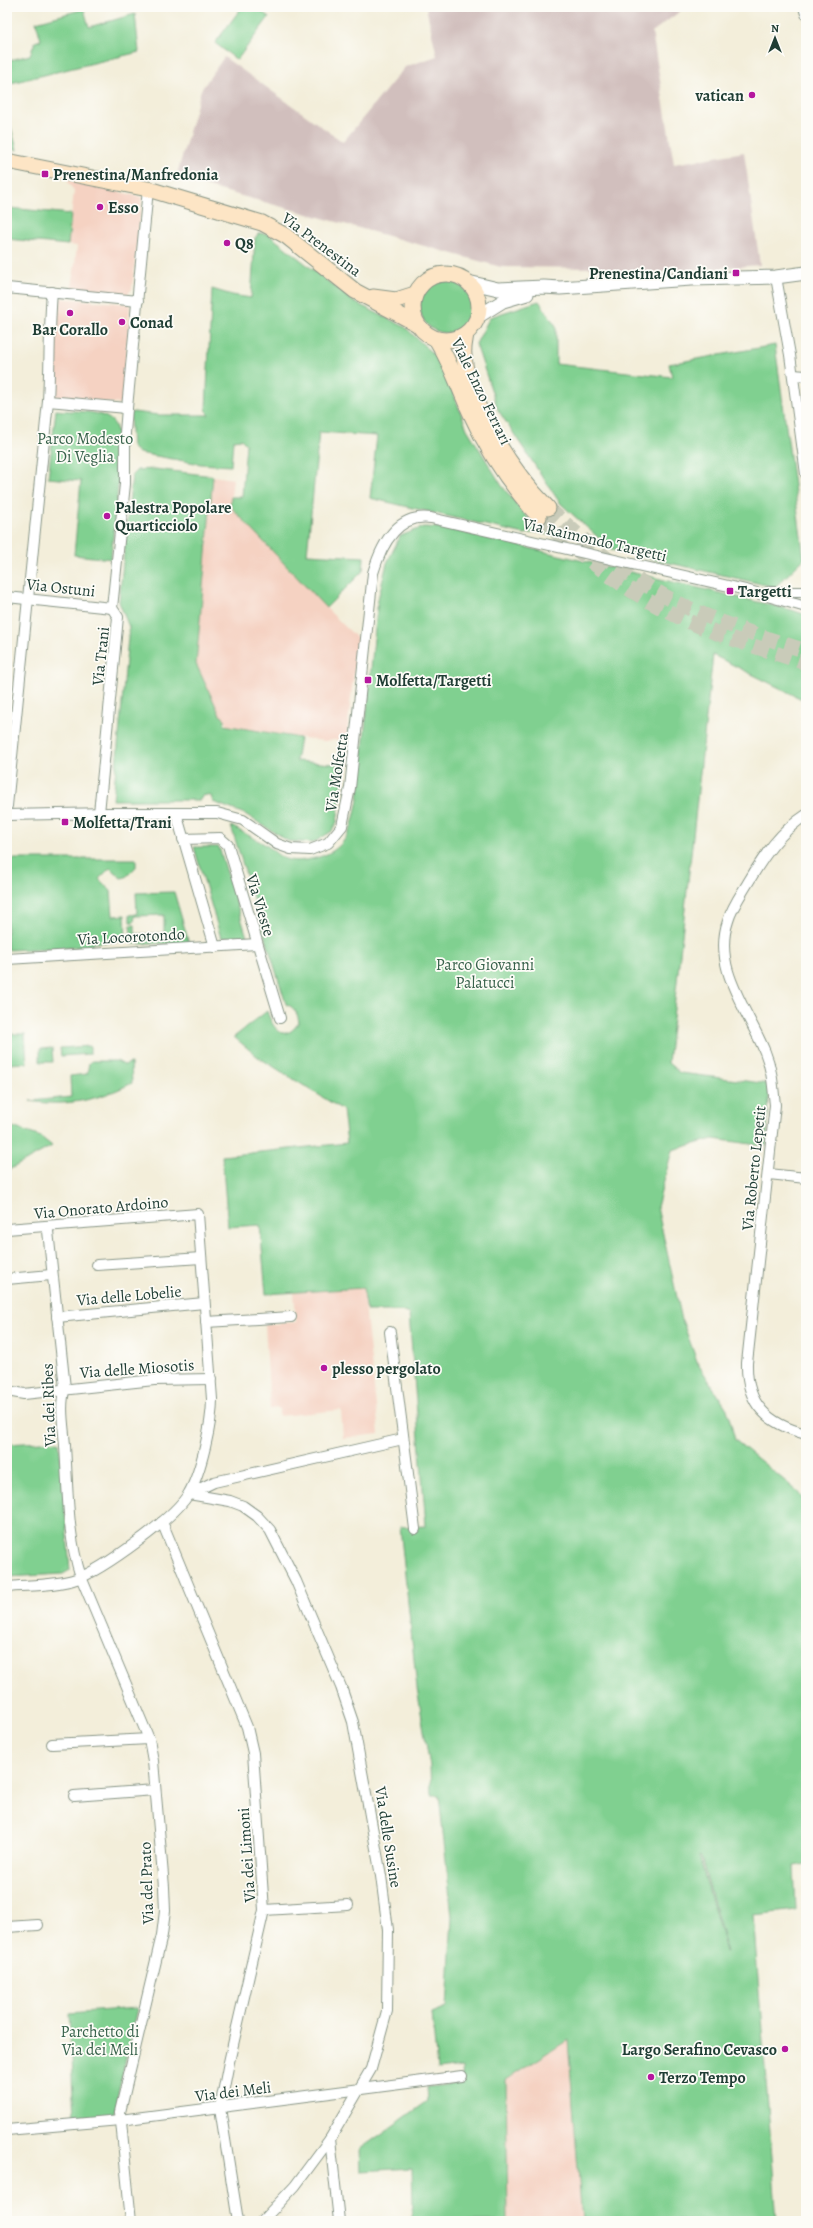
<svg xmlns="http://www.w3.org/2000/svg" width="813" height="2228" font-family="Alegreya,serif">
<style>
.built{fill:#f5d2c2}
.industrial{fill:#d1bfbd}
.green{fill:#80d090;stroke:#508662;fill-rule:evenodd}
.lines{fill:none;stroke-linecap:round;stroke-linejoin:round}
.secondary-tunnel{stroke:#c9cbb9;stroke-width:15;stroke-dasharray:15 8;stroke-linecap:butt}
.minor-casing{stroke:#899687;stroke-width:12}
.tertiary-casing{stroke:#899687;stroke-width:15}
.secondary-casing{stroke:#899687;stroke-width:17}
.minor{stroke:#fff;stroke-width:10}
.tertiary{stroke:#fff;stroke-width:13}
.secondary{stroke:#fde5c5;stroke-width:15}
.poi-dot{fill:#b5179e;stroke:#fdfcf7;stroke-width:1.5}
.labels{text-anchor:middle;stroke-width:3.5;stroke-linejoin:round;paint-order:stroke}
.poi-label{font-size:16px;font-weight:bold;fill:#1f3d34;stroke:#fdfcf7;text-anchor:start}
.street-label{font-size:16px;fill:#1f3d34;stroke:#fdfcf7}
.park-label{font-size:16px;fill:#37624b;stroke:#fdfcf7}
</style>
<rect width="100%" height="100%" fill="#fdfcf7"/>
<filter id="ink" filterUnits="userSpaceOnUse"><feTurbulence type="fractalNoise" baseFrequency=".025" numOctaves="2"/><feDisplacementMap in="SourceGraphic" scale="8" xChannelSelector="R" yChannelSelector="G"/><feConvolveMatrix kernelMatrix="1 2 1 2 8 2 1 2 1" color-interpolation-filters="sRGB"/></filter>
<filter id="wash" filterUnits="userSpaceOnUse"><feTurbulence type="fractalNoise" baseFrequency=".012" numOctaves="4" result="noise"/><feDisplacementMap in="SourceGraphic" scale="16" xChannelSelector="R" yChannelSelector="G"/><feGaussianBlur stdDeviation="0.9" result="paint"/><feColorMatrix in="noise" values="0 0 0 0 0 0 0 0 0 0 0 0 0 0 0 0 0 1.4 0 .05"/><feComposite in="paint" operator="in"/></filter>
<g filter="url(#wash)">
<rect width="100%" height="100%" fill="#f3eeda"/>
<!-- built -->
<g class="built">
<polygon points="67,180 142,197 132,289 128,294 72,289 77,246 68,245 74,191"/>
<polygon points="57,298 130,304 123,404 49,397"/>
<polygon points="213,476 233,479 230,506 326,608 358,639 346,739 323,741 228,726 225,719 220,715 196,664"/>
<polygon points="363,1288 379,1434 343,1438 341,1410 279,1416 279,1408 270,1409 265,1325 296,1322 294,1292"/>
<polygon points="568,2039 582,2221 508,2221 506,2080"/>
</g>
<!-- industrial -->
<polygon class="industrial" points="426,7 686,7 652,32 674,164 744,152 760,265 609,276 607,268 501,267 176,178 201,90 224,57 343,142 405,67 437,56"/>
<!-- green -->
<g class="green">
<polygon points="242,7 255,7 269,17 237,60 215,43"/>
<polygon points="84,9 89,27 135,14 139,52 7,84 7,61 30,55 35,42 41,40 36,22"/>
<polygon points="7,112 17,150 7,148"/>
<polygon points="9,208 71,214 68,245 7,239"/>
<polygon points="259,233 268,234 354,302 405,327 442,363 467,429 502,486 531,522 558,537 538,532 524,534 370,498 377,436 319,432 307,554 364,557 363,571 326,608 230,506 231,497 242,497 246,444 241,439 233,440 231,466 201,464 139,453 132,447 130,415 133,412 159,415 209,415 206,409 212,289 232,295 251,298 255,238"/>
<circle cx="446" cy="307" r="26"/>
<polygon points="539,301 556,326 556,364 672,377 669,364 775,345 804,559 775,587 612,550 560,503 498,410 476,344 490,317"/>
<path d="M56 410C72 412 99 409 112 421 128 435 112 535 111 559L74 555 81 481 48 478Z"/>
<polygon points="155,469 213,476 196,664 220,715 225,719 224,725 300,738 296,761 345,765 337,822 332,831 313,843 288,841 245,814 213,802 211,796 203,795 200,800 113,800 129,627 119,602 132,475 137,470"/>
<path d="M424 527 444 528 792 610 806 615V701L713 655 668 1063 680 1073 770 1084 766 1146 713 1139 672 1150 657 1207 682 1320 698 1364 727 1409 735 1440 796 1490 806 1503V1864L794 1866 796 1910 753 1915 777 2221H582L568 2040 506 2080 508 2221H410L413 2205 412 2168 361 2171 360 2149 428 2101 427 2087 463 2083 462 2067 437 2070 432 2014 447 2008 452 1917 439 1795H431L430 1767 417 1688 400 1527 426 1526 409 1314 401 1311H367L363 1288 266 1294 260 1225 228 1227 222 1156 347 1143 343 1110 258 1057 234 1037 267 1011C273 1030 285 1044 299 1022 297 1012 295 1008 286 1004L231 826C242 832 254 838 266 845 272 849 277 855 283 858 292 862 301 861 311 859 346 852 352 831 358 799L378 599 387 563 400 536ZM699 1856 701 1857 727 1951H726Z"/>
<polygon points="194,847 219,847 247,937 221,938"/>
<polygon points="9,859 136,859 136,867 126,877 121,878 110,868 99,879 111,891 113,916 125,915 126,941 92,943 92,947 7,950 7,881"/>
<polygon points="174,892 189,943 132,944 130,925 135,925 135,934 164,933 164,915 135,916 134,922 130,922 130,915 137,914 136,893"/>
<polygon points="7,1034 25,1034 27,1063 7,1064"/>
<polygon points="90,1046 90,1054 61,1056 60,1048"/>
<polygon points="52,1048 53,1062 40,1062 40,1049"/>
<path d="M92 1061H117L124 1065 131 1063 132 1083C99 1100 67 1107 30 1101L71 1097 70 1076 87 1074 89 1063Z"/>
<polygon points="7,1125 41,1137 52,1146 7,1171"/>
<polygon points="59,1441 70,1570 63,1574 7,1577 7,1444"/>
<polygon points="137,2008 113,2117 74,2119 69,2013"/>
</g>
</g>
<g filter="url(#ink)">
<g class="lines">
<!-- secondary-tunnel -->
<g class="secondary-tunnel">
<path d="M548 508C579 536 610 564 646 585 695 616 751 633 806 651"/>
<path d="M539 517C579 553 621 588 669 612 712 634 760 648 806 663"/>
</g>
<!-- minor casing -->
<g class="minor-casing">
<g id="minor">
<polyline points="804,7 806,14"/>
<polyline points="776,277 790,355 806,474"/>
<polyline points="7,288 138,301"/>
<polyline points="793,375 806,376"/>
<polyline points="48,401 127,408 148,189"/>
<polyline points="768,592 806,592"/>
<polyline points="7,597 112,608"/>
<path d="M7 806 48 401C50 364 49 329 52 292"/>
<polyline points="99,813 118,617 112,608 125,484 125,433 127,408"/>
<polyline points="176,813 215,947"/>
<path d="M7 815 109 813H217L243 820 277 844 291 849 310 850 328 843 342 826 350 788 373 573C381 546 397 513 431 518L746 590 806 607"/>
<path d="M806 815C780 832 765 854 749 881 742 893 732 907 728 921 712 968 748 1010 765 1052 772 1069 773 1086 775 1105L747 1363C746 1405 768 1424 806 1434"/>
<polyline points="183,839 220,838 228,845 280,1018"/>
<polyline points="7,959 257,944"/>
<polyline points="769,1174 806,1178"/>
<path d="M7 1229 198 1214 212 1399C212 1423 201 1472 189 1493 176 1517 102 1570 76 1579 55 1586 29 1585 7 1587"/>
<path d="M48 1231 65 1388C59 1406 64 1428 65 1446 68 1490 67 1535 81 1577L149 1739 153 1761 164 1887 165 1911 162 1935 120 2112 131 2221"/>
<polyline points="97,1265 201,1258"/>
<polyline points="7,1279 51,1275"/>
<polyline points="57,1317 204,1303"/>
<polyline points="206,1322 291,1317"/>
<polyline points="390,1332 415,1529"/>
<polyline points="7,1391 24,1394 154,1380 211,1379"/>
<polyline points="189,1494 230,1501 243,1506 257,1516 270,1530 296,1581 341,1687 353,1722 381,1876 388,1930 387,2011 371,2069 330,2139 295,2186 262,2221"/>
<polyline points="189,1494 214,1482 403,1439"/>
<polyline points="162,1522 247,1727 253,1753 264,1910 229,2062 220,2108 238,2221"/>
<polyline points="52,1744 149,1739"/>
<polyline points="74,1796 155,1790"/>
<polyline points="264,1910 348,1905"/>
<polyline points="7,1927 38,1925"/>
<polyline points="7,2130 120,2120 462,2076"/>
<polyline points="330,2139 339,2221"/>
</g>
</g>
<!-- tertiary casing -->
<g class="tertiary-casing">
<g id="tertiary">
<polyline points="468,282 498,289 544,287 560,288 691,279 776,277 806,273"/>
<polyline points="479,316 503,301 527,294"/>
</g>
</g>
<!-- secondary casing -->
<g class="secondary-casing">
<g id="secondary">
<polyline points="7,161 148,189 262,223 286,236 355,291 417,324"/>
<circle cx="446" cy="307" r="33"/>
<polyline points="373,297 396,300 415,294"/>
<path d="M466 334C465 341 463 348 464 355 467 404 514 474 548 508"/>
<path d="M436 339C451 363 459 389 471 414 488 452 511 486 539 517"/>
</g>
</g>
<!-- minor -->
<use href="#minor" class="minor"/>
<!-- tertiary -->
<use href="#tertiary" class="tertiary"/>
<!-- secondary -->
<use href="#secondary" class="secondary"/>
</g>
</g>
<!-- markers -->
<g class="poi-dot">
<circle cx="752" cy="95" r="4"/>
<rect x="41" y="170" width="8" height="8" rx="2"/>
<circle cx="100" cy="207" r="4"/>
<circle cx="227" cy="243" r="4"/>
<rect x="732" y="269" width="8" height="8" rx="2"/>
<circle cx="70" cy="313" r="4"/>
<circle cx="122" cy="322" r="4"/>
<circle cx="107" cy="516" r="4"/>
<rect x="726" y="587" width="8" height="8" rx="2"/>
<rect x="364" y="676" width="8" height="8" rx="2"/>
<rect x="61" y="818" width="8" height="8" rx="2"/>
<circle cx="324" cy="1368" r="4"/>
<circle cx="785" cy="2049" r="4"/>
<circle cx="651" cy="2077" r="4"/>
</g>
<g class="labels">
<!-- poi labels -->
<g class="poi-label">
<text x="744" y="101" text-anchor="end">vatican</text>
<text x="53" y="180">Prenestina/Manfredonia</text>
<text x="108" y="213">Esso</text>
<text x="235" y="249">Q8</text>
<text x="728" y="279" text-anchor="end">Prenestina/Candiani</text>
<text x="130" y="328">Conad</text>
<text x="70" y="335" text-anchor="middle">Bar Corallo</text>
<text x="115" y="513">Palestra Popolare<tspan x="115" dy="18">Quarticciolo</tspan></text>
<text x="738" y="597">Targetti</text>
<text x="376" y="686">Molfetta/Targetti</text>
<text x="73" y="828">Molfetta/Trani</text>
<text x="332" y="1374">plesso pergolato</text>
<text x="777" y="2055" text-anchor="end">Largo Serafino Cevasco</text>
<text x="659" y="2083">Terzo Tempo</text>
</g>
<!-- street labels -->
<g class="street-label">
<text transform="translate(322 244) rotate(37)" y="6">Via Prenestina</text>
<text transform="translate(482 391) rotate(64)" y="6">Viale Enzo Ferrari</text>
<text transform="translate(595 539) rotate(13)" y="6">Via Raimondo Targetti</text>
<text transform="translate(61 587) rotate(6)" y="6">Via Ostuni</text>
<text transform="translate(100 656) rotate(-84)" y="6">Via Trani</text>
<text transform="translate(336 772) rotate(-81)" y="6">Via Molfetta</text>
<text transform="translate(261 905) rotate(73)" y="6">Via Vieste</text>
<text transform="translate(131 936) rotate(-3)" y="6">Via Locorotondo</text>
<text transform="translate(753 1168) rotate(-84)" y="6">Via Roberto Lepetit</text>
<text transform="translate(101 1207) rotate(-5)" y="6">Via Onorato Ardoino</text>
<text transform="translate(129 1295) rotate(-5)" y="6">Via delle Lobelie</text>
<text transform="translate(137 1368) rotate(-4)" y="6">Via delle Miosotis</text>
<text transform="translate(48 1405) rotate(-92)" y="6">Via dei Ribes</text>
<text transform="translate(389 1837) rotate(81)" y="6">Via delle Susine</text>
<text transform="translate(246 1855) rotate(-94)" y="6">Via dei Limoni</text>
<text transform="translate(146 1883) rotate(-92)" y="6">Via del Prato</text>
<text transform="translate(233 2091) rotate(-7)" y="6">Via dei Meli</text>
</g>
<!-- park labels -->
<g class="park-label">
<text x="85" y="444">Parco Modesto<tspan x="85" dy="18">Di Veglia</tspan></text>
<text x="485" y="970">Parco Giovanni<tspan x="485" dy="18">Palatucci</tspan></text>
<text x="100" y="2037">Parchetto di<tspan x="100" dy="18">Via dei Meli</tspan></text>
</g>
</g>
<!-- margin -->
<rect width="813" height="2228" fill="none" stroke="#fdfcf7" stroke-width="24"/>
<!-- north arrow -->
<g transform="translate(775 38)" stroke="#fdfcf7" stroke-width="3" paint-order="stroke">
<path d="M0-3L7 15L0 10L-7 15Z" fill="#1f3d34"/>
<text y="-6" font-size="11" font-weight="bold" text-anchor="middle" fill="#1f3d34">N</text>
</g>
</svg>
